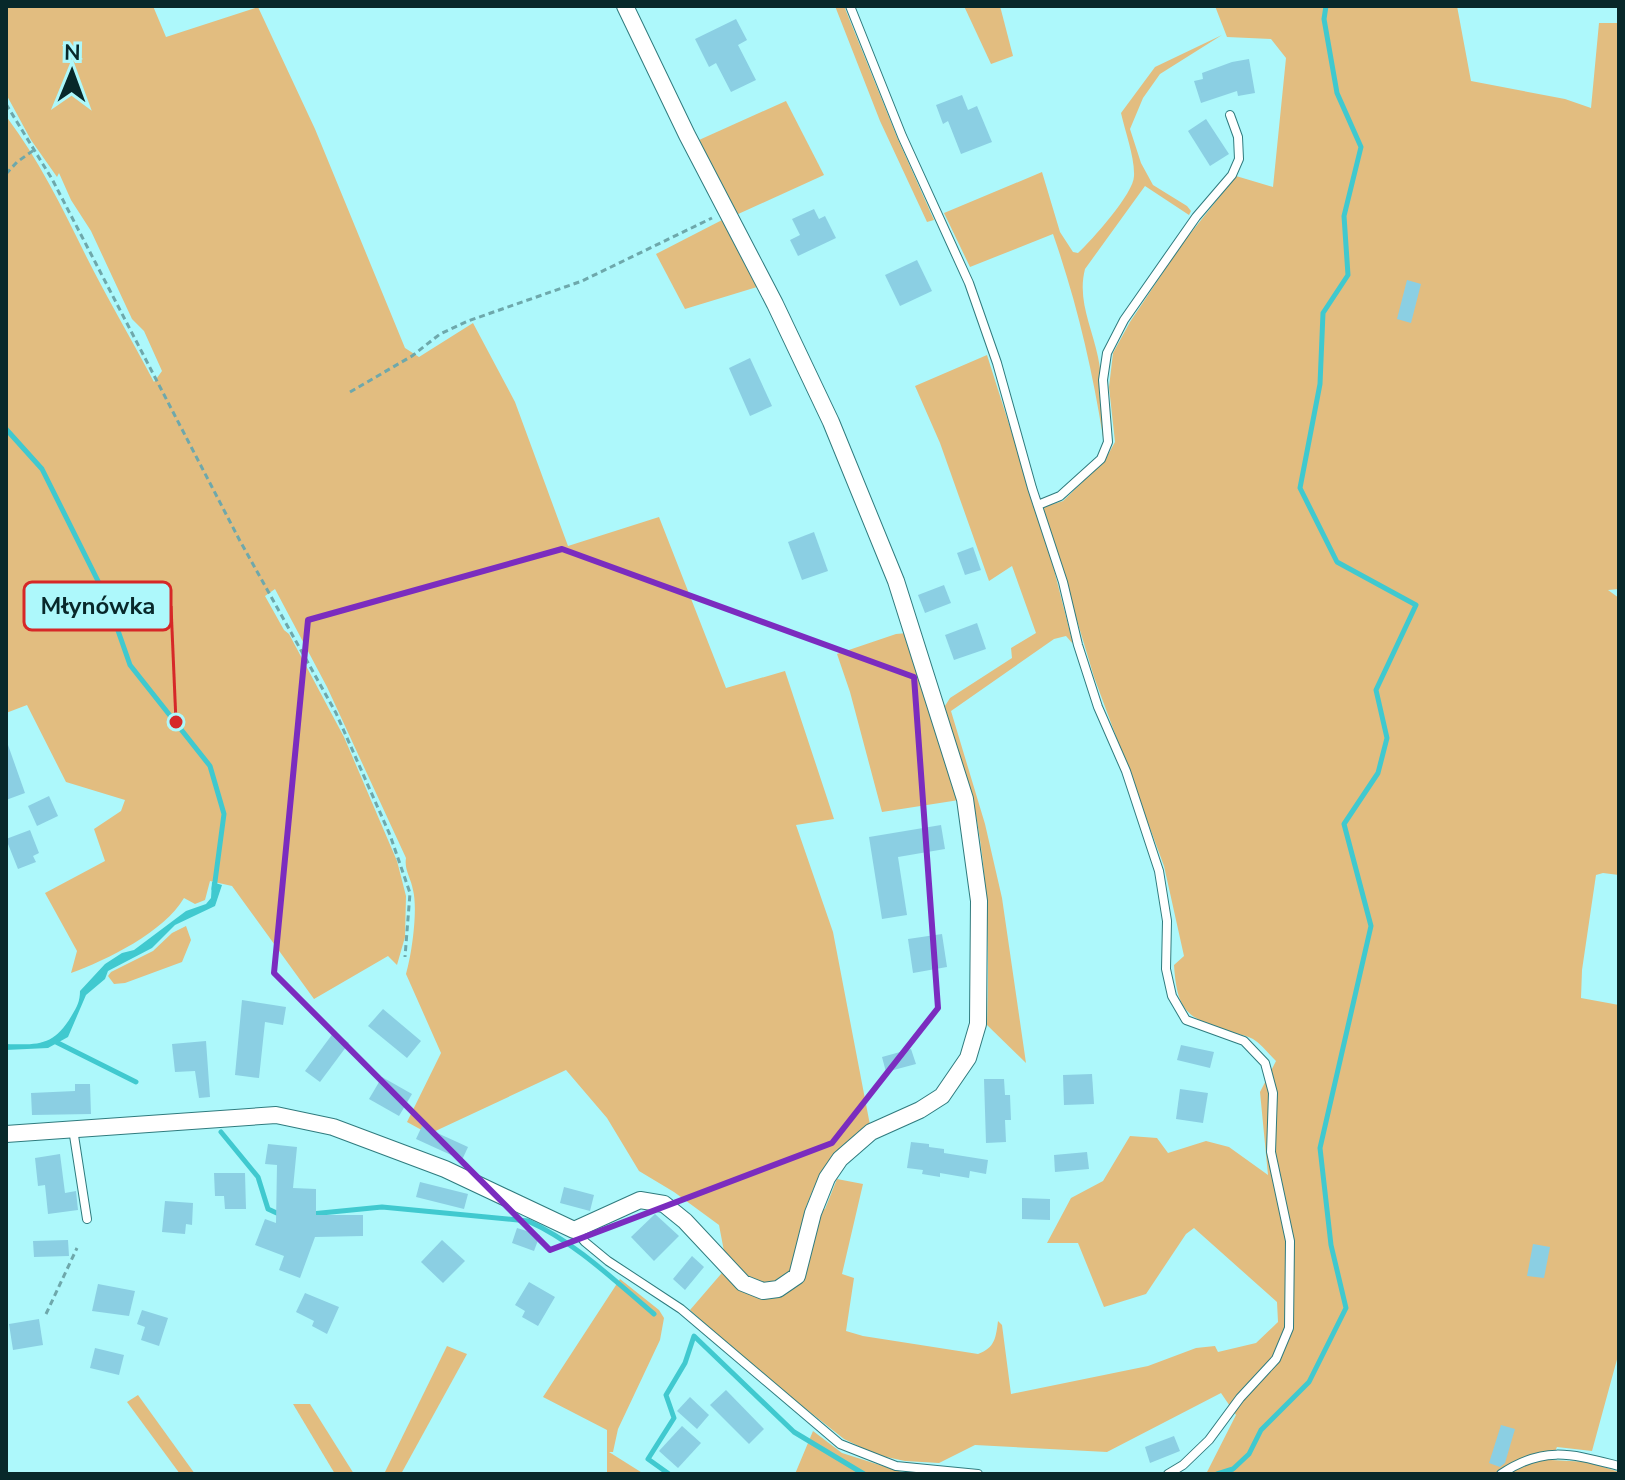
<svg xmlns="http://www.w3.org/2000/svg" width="1625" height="1480" font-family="'Nunito Sans',sans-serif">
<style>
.green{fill:#e2bd80}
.water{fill:#40c9cf}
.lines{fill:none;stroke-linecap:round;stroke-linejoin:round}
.stream{stroke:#40c9cf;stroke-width:5}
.building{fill:#8bcfe3}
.service-casing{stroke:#2f7b7e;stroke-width:10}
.minor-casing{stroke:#2f7b7e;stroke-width:18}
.path{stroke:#6ea8ab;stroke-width:3;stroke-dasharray:6 4;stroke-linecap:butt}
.service{stroke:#fff;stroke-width:8}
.minor{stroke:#fff;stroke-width:16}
.marked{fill:none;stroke:#7b2cbf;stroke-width:6;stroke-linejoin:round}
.leader{fill:none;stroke:#d62828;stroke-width:3}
.callout-dot{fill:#d62828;stroke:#adf8fb;stroke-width:3}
.callout{fill:#adf8fb;stroke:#d62828;stroke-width:3}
.callout-label{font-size:24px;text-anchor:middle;font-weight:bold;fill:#08282a}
</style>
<rect width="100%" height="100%" fill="#adf8fb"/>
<!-- green -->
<g class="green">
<path d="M6 6H153L166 37 258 7 315 129 405 348 419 357 473 323 515 402 568 546 659 517 726 688 785 671 834 819 796 825 833 932 870 1125C832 1149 819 1171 804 1213L825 1209 837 1179 863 1184 842 1274 854 1278 846 1331 863 1336 978 1354C995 1348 996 1337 998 1321L1002 1325 1011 1394 1148 1366 1196 1348 1215 1346 1218 1352 1256 1343 1278 1322 1277 1302 1194 1228 1186 1234 1146 1294 1104 1307 1078 1243H1047L1071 1198 1103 1181 1130 1136 1157 1138 1168 1153 1206 1141 1229 1147 1268 1175 1260 1092 1276 1061C1269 1054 1261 1044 1253 1039 1246 1035 1236 1034 1228 1031 1186 1018 1177 1010 1174 965L1184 956 1164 866 1094 677 1043 507 1063 501 1105 460 1115 442 1109 387 1113 353 1130 322 1182 244 1236 176 1273 187 1286 58 1271 39 1227 37 1215 6H1457L1471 81 1565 99 1591 108 1599 23H1619V589L1608 590 1619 598V875L1603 873 1596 875 1582 970 1581 998 1619 1005V1352L1592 1451 1557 1447 1551 1460 1589 1462 1619 1472V1474H1206L1236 1415 1221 1393 1107 1452 975 1445 939 1463 905 1461 877 1455 844 1439 749 1364 690 1310 727 1267 719 1225 674 1192 639 1171 607 1118 566 1070 429 1134 407 1122 441 1053 406 974C412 954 418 909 413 890 411 878 404 870 406 858L327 687 275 589 265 596 284 630 289 634 344 737 397 861 406 896 405 937 397 965 388 956 314 999 232 886 210 881 205 900 195 904 184 898C164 932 107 960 71 973L77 951 45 893 105 861 94 829 121 811 125 800 66 782 27 705 6 713V116C39 160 62 207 86 256 107 298 132 340 154 382L162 371 144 331 132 319 91 231 71 200 59 173 57 177 31 140 6 94Z"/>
<polygon points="835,6 844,6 897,137 934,220 927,222 880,121"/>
<polygon points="964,6 1000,6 1013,56 991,64"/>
<path d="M1222 35 1160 74 1143 98 1130 129 1141 163 1153 185 1187 206 1191 211 1189 215 1145 186 1085 269C1077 300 1092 327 1098 357 1103 380 1102 405 1105 428L1103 437C1092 367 1076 300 1053 234L970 267 944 213 1042 172 1060 232 1073 252 1078 253C1092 240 1134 193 1134 176 1135 158 1125 131 1121 113L1155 67Z"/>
<polygon points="786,101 824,175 736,215 699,140"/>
<polygon points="724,219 757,287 685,309 656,254"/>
<path d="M987 355 1049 550 1073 644 1066 636 1054 639 951 711 985 824 1002 898 1026 1063 987 1025C989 958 989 888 977 821 970 783 955 746 943 709L950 698 1012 658 1011 648 1036 633 1012 566 989 581 940 443 915 386Z"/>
<polygon points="907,633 959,800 882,812 850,692 837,654 896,634"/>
<polygon points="186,926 191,940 182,962 125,983 114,984 108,976 111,972 153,951 172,933"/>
<polygon points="620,1279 659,1310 664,1318 660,1340 618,1429 613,1452 609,1452 644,1474 607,1474 607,1430 543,1397"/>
<polygon points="447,1346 467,1354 401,1474 384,1474"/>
<polygon points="138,1395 195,1474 180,1474 127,1402"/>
<polygon points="293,1404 310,1404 354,1474 335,1474"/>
<polygon points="813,1431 842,1453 908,1474 795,1474"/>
</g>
<!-- water -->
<path class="water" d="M212 882 222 885 215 906 175 925 152 948 108 971 105 979 86 995 68 1037 48 1048 6 1050V1044C39 1045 54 1046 72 1015 77 1007 80 1001 80 991L105 964 122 953 134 950 186 911 206 904 211 898Z"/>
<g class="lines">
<!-- stream -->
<g class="stream">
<polyline points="6,429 42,469 107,599 130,665 210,766 224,814 214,889"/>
<polyline points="56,1042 136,1082"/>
<polyline points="221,1132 258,1177 268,1209 281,1215"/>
<path d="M311 1214 382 1207 528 1221C575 1242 615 1281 654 1314"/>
<polyline points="669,1474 648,1459 674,1418 666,1395 685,1363 694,1336 794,1432 864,1474"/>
<polyline points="1217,1474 1233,1469 1249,1454 1261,1430 1309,1382 1346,1308 1331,1245 1320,1148 1371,926 1344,824 1378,773 1387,738 1376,690 1416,605 1337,562 1300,488 1320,384 1323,313 1348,275 1344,216 1361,147 1337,93 1324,19 1326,6"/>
</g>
</g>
<!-- building -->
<g class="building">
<polygon points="736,19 747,40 738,45 756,80 731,92 716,63 709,67 695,39"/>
<polygon points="1249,59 1255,93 1238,96 1237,91 1201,103 1194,81 1203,79 1202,73 1232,62"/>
<polygon points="962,95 968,110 977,106 992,142 961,154 948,121 943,124 936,105"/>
<polygon points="1206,119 1229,154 1210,166 1188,131"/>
<polygon points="814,209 819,219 825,216 836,238 798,256 790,240 800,235 792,219"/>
<polygon points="917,260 932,291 900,306 885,275"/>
<polygon points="1407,280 1421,284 1411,323 1397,319"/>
<polygon points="750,358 772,406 750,416 729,368"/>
<polygon points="814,532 828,571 802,580 788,542"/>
<polygon points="973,547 981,570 965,575 957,553"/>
<polygon points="944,585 951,603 925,613 918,595"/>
<polygon points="977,623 986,649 954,660 945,635"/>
<polygon points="8,745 25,793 6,800 6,746"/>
<polygon points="49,796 58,816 37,826 28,806"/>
<polygon points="941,825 945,849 898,857 907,915 882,919 869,837"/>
<polygon points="30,830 39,853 33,856 36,862 18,869 6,839"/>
<polygon points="942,934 947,967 913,973 908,939"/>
<polygon points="242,1000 286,1007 283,1025 265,1022 259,1078 235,1075"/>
<polygon points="383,1009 421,1041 407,1058 368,1026"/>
<polygon points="334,1032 349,1043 320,1082 305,1071"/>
<polygon points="206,1041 210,1097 199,1098 195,1071 175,1072 172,1044"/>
<polygon points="1181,1045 1214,1052 1210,1068 1177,1060"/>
<polygon points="911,1049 916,1064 886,1072 882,1057"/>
<polygon points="1092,1074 1094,1104 1064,1105 1063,1075"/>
<polygon points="382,1077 412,1094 399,1116 369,1099"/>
<polygon points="984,1079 1004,1079 1005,1095 1010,1095 1011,1120 1005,1120 1006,1142 986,1143"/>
<polygon points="75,1084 90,1084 91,1114 32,1115 31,1093 75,1091"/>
<polygon points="1180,1089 1208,1093 1203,1123 1176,1119"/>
<polygon points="422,1126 468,1147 462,1160 416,1139"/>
<polygon points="911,1142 929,1144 929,1147 944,1149 944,1153 988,1160 986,1174 970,1171 969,1178 940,1173 940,1177 922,1174 923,1170 907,1168"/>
<polygon points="268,1144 297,1147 293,1188 316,1189 316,1215 363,1215 363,1236 315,1237 300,1278 279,1270 284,1256 255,1245 265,1219 276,1223 277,1165 265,1164"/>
<polygon points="1087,1152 1089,1169 1055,1172 1054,1155"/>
<polygon points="60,1154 65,1193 76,1191 78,1210 48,1214 45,1185 38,1186 35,1158"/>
<polygon points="214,1173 245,1173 246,1209 225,1209 224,1196 215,1196"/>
<polygon points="420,1182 468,1194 464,1209 416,1197"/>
<polygon points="564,1187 594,1195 590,1211 560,1203"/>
<polygon points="1022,1198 1050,1199 1050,1220 1022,1219"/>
<polygon points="165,1201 193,1203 192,1225 186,1224 185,1234 162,1232"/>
<polygon points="655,1214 679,1236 654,1261 631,1237"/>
<polygon points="517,1228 540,1235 534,1251 512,1243"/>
<polygon points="68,1240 69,1256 34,1257 33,1241"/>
<polygon points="442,1240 465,1261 443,1283 421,1262"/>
<polygon points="1533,1244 1550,1247 1544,1278 1527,1276"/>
<polygon points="692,1256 704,1267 685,1290 673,1279"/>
<polygon points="529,1282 555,1297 538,1326 522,1317 525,1311 515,1305"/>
<polygon points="98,1284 135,1291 129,1316 92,1311"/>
<polygon points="305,1293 339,1307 327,1334 312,1326 314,1321 296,1312"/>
<polygon points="142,1310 168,1318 159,1346 141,1340 145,1327 137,1324"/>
<polygon points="39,1319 43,1345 13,1350 9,1324"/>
<polygon points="95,1348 124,1355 119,1375 90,1368"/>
<polygon points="726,1390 764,1429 749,1444 710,1405"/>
<polygon points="690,1397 709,1415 697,1429 677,1411"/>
<polygon points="1501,1425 1515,1429 1505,1463 1500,1467 1489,1463"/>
<polygon points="682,1426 701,1443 678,1468 659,1451"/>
<polygon points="1174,1436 1180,1451 1150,1463 1145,1447"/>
</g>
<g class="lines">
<!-- service casing -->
<g class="service-casing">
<g id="service">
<polyline points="850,6 902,136 969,283 997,363 1032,488 1063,582 1078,645 1098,707 1126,771 1159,871 1167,921 1166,969 1172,996 1186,1020 1244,1041 1265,1063 1273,1093 1271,1152 1290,1241 1289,1328 1276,1359 1240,1398 1209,1440 1183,1465 1168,1474"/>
<polyline points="1038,505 1060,496 1101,459 1108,442 1103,380 1107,353 1124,320 1196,217 1232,175 1239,159 1238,137 1230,115"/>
<polyline points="73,1129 87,1219"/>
<polyline points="575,1230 585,1242 608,1261 681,1309 840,1444 896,1466 978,1474"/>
<path d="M1501 1474C1544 1445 1572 1454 1619 1466"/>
</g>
</g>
<!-- minor casing -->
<g class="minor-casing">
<polyline id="minor" points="6,1134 276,1115 333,1127 445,1169 574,1230 640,1200 664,1204 685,1221 743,1283 763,1291 778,1289 797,1276 813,1213 827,1178 840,1159 871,1132 920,1110 942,1096 968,1058 978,1024 979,901 965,799 896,581 831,422 775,304 687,135 625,6"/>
</g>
<!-- path -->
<g class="path">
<polyline points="6,104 52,179 240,541 336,713 390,835 410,893 405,957"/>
<polyline points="6,174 17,162 34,150"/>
<polyline points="350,392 412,356 440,334 468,321 582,281 712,218"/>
<polyline points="46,1314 77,1248"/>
</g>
<!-- service -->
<use href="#service" class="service"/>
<!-- minor -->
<use href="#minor" class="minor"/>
</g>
<!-- marked area -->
<path class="marked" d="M562 549 914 677 938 1008 832 1143 550 1250 274 973 308 620Z"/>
<!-- callouts -->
<path class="leader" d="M176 722L171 606"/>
<circle class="callout-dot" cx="176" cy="722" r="8"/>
<rect class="callout" x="24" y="582" width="147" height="48" rx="8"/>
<g class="callout-label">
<text x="98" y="614">Młynówka</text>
</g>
<!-- border -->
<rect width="1625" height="1480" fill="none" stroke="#08282a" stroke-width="16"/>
<!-- north arrow -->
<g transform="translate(72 72) rotate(1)" stroke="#adf8fb" stroke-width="6" paint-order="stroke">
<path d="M0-6L14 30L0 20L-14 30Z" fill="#08282a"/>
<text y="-12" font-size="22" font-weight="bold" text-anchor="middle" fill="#08282a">N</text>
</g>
</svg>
